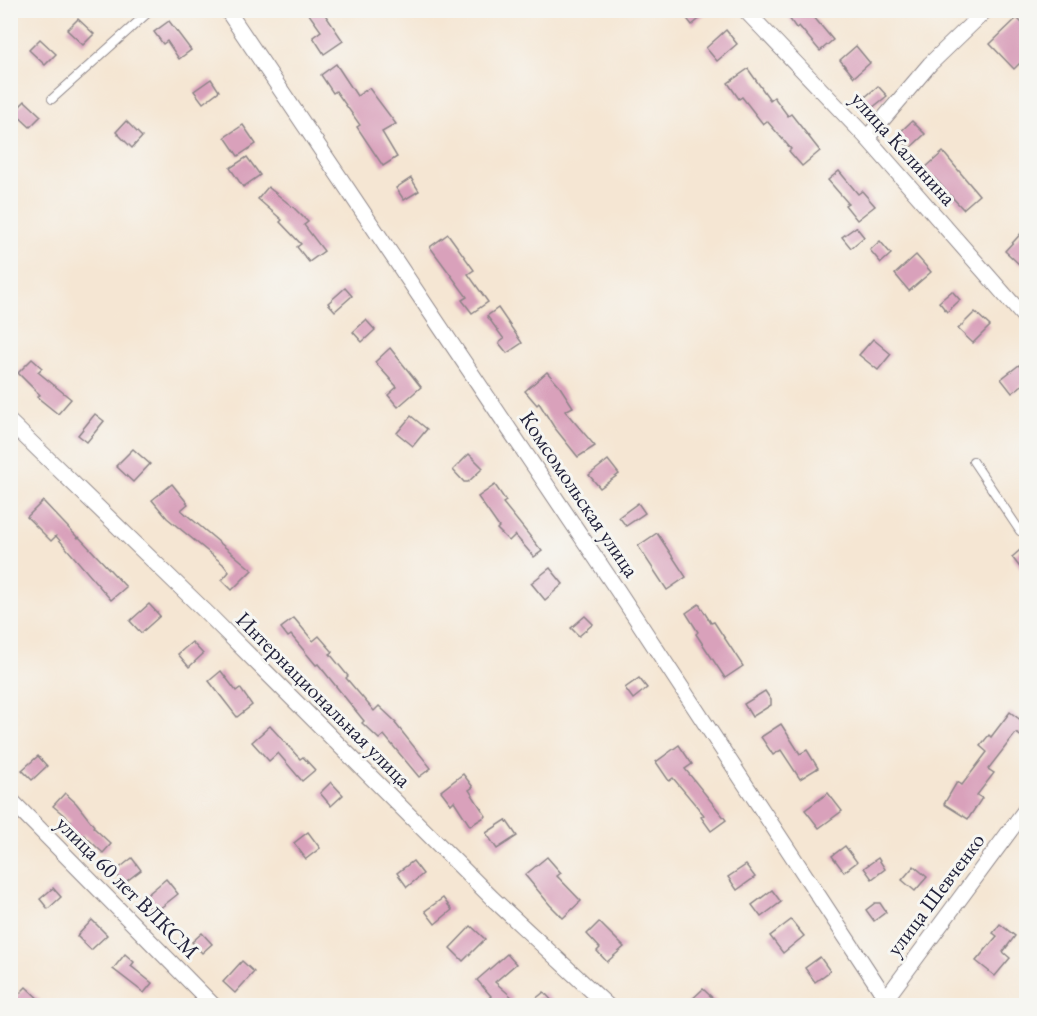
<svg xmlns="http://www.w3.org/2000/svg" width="1037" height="1016" font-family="'EB Garamond',serif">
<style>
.building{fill:#d9a1bb}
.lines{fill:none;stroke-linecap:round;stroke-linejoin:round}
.lane-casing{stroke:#8c8487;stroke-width:10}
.street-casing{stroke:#8c8487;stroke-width:17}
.lane{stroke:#fff;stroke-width:8}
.street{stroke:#fff;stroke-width:15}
.labels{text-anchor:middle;stroke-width:6;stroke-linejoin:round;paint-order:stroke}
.street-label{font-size:22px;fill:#22223b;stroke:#f6f6f2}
</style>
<rect width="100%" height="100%" fill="#f6f6f2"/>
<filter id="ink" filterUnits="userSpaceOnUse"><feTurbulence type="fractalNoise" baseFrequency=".0167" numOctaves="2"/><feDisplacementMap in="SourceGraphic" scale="12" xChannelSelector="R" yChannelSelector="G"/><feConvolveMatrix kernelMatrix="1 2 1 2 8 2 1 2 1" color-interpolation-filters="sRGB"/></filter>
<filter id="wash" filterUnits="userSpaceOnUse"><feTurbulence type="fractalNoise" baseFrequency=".008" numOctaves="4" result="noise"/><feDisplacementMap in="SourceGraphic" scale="24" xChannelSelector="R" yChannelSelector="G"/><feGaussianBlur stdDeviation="1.35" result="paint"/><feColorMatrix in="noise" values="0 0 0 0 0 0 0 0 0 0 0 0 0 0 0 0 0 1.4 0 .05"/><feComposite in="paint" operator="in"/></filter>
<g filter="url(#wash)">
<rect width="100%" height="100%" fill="#f5e6d3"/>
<g id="blocks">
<!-- building -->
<g class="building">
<polygon points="306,10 322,10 343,41 324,54 313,37 321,31"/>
<polygon points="692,10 710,10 692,25 685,16"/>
<polygon points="799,10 808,10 833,40 820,51 799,26 796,28 789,18"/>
<polygon points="1017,18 1026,27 1026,57 1014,69 990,44"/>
<polygon points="78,19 94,34 83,45 67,30"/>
<polygon points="169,21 191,50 179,59 167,41 163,44 154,32"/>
<polygon points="726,30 737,44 717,61 706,48"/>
<polygon points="40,39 56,54 45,65 29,50"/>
<polygon points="856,46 870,63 854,77 840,60"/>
<polygon points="336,64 357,96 369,88 396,124 382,132 397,157 383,166 357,127 360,125 336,91 333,93 321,75"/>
<polygon points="748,69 770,100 774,97 788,116 791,114 820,151 802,166 789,151 791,149 767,121 763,124 742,97 739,99 728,83"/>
<polygon points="211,79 219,91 203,103 194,91"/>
<polygon points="878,86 887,96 872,108 864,98"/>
<polygon points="25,101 41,116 30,127 14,112"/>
<polygon points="126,121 142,137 132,148 116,132"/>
<polygon points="912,121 925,134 910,148 897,135"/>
<polygon points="243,125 256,144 238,156 225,137"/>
<polygon points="943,152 979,195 963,209 925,168"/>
<polygon points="247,157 260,175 243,187 230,168"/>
<polygon points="839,171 858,194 862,191 875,206 857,220 845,205 848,203 828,180"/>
<polygon points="411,178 419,191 404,200 396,188"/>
<polygon points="268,187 294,208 308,222 304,225 324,251 309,262 297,247 301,244 280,222 282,220 258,199"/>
<polygon points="856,227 864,237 851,248 842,237"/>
<polygon points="1026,228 1026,258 1020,265 1005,251"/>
<polygon points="448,234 474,270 468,274 488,302 472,313 462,300 467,297 430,247"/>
<polygon points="880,241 891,254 881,263 870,250"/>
<polygon points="916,255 931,272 909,291 895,274"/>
<polygon points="345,288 352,296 335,311 328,303"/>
<polygon points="952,291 960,300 947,312 939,302"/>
<polygon points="498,308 522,343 507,353 499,343 504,339 487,316"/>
<polygon points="975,312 990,326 973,343 958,329"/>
<polygon points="366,320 375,330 362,342 353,332"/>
<polygon points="873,339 891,354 878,370 859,355"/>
<polygon points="390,348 421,387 398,407 388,395 397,387 375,362"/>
<polygon points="32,359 42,368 38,372 71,399 58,414 37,397 40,395 18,373"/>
<polygon points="1019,365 1026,374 1026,382 1012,393 1001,379"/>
<polygon points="547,372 560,387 573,407 565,411 595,446 578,457 554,427 539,403 537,405 525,391"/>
<polygon points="95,414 104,421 87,442 78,435"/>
<polygon points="411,416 427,429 413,446 397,433"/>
<polygon points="133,449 150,464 133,482 116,466"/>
<polygon points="469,454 483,468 468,482 464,482 453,470"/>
<polygon points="608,460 619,474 600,488 589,475"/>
<polygon points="172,484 188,504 181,510 252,570 232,590 222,580 229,572 223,564 167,518 152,500"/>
<polygon points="495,485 506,501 503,503 542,551 534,557 515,535 509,541 497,529 499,527 478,497"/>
<polygon points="43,501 78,538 79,537 126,587 111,600 56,536 51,541 27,517"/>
<polygon points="638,503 645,513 626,526 619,517"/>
<polygon points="657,533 686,577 667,590 638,546"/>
<polygon points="1026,545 1026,575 1012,557"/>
<polygon points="550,568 563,584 545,600 531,583"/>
<polygon points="149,604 160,616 141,633 130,621"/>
<polygon points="699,604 711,623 714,622 743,666 725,678 696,634 698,632 686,613"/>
<polygon points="585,616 593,624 579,636 571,628"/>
<polygon points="294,618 313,641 319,636 333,652 330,654 348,676 346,678 374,711 379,706 396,722 395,723 431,768 419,777 384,735 379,739 362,723 364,721 318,664 316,665 291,635 288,637 281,628"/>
<polygon points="192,642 203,654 189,667 178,654"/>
<polygon points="221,671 236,691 240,688 252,705 237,717 209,681"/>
<polygon points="639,678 647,688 633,699 625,688"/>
<polygon points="765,691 771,700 771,705 752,717 744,704"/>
<polygon points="1010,712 1026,724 1026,731 1022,737 1016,733 988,769 994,773 977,795 982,798 968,819 944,804 957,782 962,785 987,752 980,746 989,735 991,737"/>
<polygon points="781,724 800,754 807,750 818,768 800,779 781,750 773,755 761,737"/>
<polygon points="270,726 300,759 303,757 315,770 302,781 278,753 269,761 252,742"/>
<polygon points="679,745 692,764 685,769 726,820 711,831 701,817 704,815 673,778 669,781 656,762"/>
<polygon points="38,756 47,766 32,780 22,770"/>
<polygon points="463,774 473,787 469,790 486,816 470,826 454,801 451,804 441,791"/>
<polygon points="331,782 343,795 331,806 320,793"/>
<polygon points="65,793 76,803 94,826 93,827 111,844 103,853 84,835 78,840 65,826 71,821 53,806"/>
<polygon points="828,793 842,811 819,828 805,810"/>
<polygon points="506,820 517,836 497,849 486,833"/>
<polygon points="308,832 320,848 306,859 294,843"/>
<polygon points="845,846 857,862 844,872 832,856"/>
<polygon points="547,857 561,873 557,876 581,901 563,918 550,905 525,875"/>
<polygon points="132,858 141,870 124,883 117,875 117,870"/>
<polygon points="878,858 885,869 872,879 864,868"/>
<polygon points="413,861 423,874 407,887 397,873"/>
<polygon points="746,865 755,877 737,890 728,877"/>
<polygon points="914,866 927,877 915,891 902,880"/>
<polygon points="166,879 178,894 154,913 142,899"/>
<polygon points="53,888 61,897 48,909 40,899"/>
<polygon points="772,890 781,902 761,917 752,905"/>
<polygon points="443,898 452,910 435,924 425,911"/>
<polygon points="875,903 880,903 886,912 874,921 866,910"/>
<polygon points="92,920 107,935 91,950 77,936"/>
<polygon points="791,920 804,936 783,953 770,936"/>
<polygon points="599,922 624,947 607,962 597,951 600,948 587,934"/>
<polygon points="1000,924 1015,936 1003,952 1010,958 995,976 976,961 997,936 993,933"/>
<polygon points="471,926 485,939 463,961 450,948"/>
<polygon points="202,933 212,944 202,953 192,942"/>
<polygon points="125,954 134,962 131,966 152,983 144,993 113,969"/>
<polygon points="507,954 516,964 495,982 513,998 507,1005 500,1005 490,997 491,996 477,980"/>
<polygon points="820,957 830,971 815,982 805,968"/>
<polygon points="242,961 254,972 235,993 223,982"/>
<polygon points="26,987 45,1005 10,1005 10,1003"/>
<polygon points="703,989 720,1005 686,1005"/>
<polygon points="544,992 556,1005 528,1005"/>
</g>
</g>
</g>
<g filter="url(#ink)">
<use href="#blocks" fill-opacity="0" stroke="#8c8487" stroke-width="1.5"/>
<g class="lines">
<!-- lane casing -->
<g class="lane-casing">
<g id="lane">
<polyline points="52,99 151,10"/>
<polyline points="973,461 1020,531 1026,526"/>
</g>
</g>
<!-- street casing -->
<g class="street-casing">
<g id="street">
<polyline points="227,10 618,591 891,1006"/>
<polyline points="745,10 867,138 1026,319"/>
<polyline points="867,138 930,64 986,10"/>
<polyline points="10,422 208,614 492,898 608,1006"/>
<polyline points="10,799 214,1006"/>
<polyline points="882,1004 1026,809"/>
</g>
</g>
<!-- lane -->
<use href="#lane" class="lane"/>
<!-- street -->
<use href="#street" class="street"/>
</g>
</g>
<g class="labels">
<!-- street labels -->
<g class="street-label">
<text transform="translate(904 148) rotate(48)" y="8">улица Калинина</text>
<text transform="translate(580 494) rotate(56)" y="8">Комсомольская улица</text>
<text transform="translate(324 699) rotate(45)" y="8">Интернациональная улица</text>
<text transform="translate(128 887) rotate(45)" y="8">улица 60 лет ВЛКСМ</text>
<text transform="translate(935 894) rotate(-53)" y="8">улица Шевченко</text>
</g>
</g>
<!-- margin -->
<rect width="1037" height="1016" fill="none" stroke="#f6f6f2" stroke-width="36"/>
</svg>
